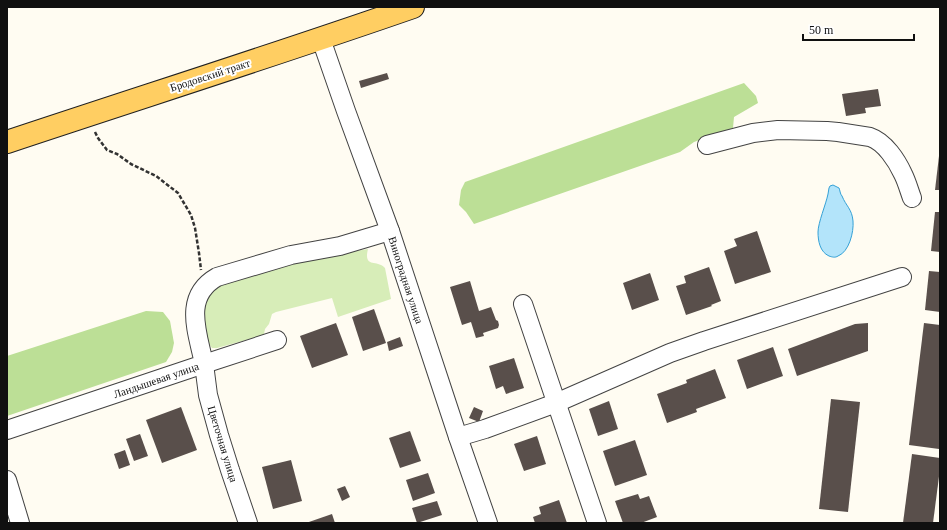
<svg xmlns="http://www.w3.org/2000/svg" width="947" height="530" font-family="'Times New Roman',serif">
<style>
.green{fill:#d7edb8}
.forest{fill:#bcdf96}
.water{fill:#b3e4fa;stroke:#35a1d6}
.building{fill:#594f4b}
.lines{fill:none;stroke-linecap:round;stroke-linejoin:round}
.minor-casing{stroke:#434343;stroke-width:20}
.major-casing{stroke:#212121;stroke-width:24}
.path{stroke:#323232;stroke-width:2.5;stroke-dasharray:4 2;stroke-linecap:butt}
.minor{stroke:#fff;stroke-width:18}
.major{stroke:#ffce62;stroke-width:22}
.labels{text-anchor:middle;stroke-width:4;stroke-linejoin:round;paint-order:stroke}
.street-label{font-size:11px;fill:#101010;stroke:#fff}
</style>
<rect width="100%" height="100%" fill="#fffcf2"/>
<!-- green -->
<path class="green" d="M368 249C363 269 378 259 385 268L391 299 338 317 332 298 276 312 272 314 269 324 265 329 264 334 261 336 217 348H212L208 343 203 330V307L213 289 220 284 316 258Z"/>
<!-- forest -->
<g class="forest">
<polygon points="744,83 756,96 758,103 734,117 733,128 694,142 680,152 474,224 466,212 459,205 461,190 465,182"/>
<polygon points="146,311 163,312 170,321 174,343 172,352 166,362 7,416 7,356"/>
</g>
<!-- water -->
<path class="water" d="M833 185 839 188C840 190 840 194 842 196 846 206 852 209 853 221 854 232 849 252 838 256 835 258 832 257 829 256 820 252 818 241 818 232 818 223 826 204 828 194L829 188 830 186Z"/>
<!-- building -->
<g class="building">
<polygon points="387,73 389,79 361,88 359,81"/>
<polygon points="878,89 881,106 865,108 866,113 846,116 842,94"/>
<polygon points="939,156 940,156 940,190 935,190"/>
<polygon points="935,212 940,212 940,252 931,251"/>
<polygon points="757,231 771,272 735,284 724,251 737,246 734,239"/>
<polygon points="709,267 721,301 711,305 712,306 686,315 676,286 686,283 684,276"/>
<polygon points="929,271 940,272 940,312 925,310"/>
<polygon points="650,273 659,300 632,310 623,283"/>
<polygon points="470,281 479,311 491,307 496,320 498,321 499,325 498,328 483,333 484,336 476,338 471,322 462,325 450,287"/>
<polygon points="374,309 386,343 363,351 352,317"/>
<polygon points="336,323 348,355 312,368 300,336"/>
<polygon points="868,323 868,351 797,376 788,349 855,324"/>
<polygon points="924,323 940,325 940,437 939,449 909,445"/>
<polygon points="400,337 403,346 389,351 387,342"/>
<polygon points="773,347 783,376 747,389 737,360"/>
<polygon points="514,358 524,388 506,394 503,386 496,389 489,366"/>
<polygon points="715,369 726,398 696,409 697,412 667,423 657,394 687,383 686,380"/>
<polygon points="831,399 860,402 848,512 819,509"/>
<polygon points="609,401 618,429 598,436 589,409"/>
<polygon points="181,407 197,450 162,463 146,420"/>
<polygon points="474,407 483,411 479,422 469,418"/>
<polygon points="410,431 421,461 400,468 389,438"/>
<polygon points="140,434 148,456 134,461 126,439"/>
<polygon points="537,436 546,464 524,471 514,444"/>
<polygon points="635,440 647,475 615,486 603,451"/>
<polygon points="125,450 130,465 119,469 114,454"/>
<polygon points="912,454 940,458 940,469 933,523 903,523"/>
<polygon points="291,460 302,501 273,509 262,467"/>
<polygon points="428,473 435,493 413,501 406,480"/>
<polygon points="345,486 350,497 342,501 337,489"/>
<polygon points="638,494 640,499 649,496 657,517 641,523 623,523 615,501"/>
<polygon points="559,500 567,523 535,523 533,517 541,514 539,507"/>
<polygon points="437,501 442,515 417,523 412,508"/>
<polygon points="332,514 335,523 306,523"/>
</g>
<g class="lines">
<!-- minor casing -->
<g class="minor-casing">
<g id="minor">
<polyline points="321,39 346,111 390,231 458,437 488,523"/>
<path d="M707 145 753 133 778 130 827 131 838 132 870 137C885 142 897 161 903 174 907 182 909 190 912 198"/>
<polyline points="523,304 597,523"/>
<path d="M7 430 204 364C198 333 182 297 217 277L291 255 340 246 390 231"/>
<polyline points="458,437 485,429 556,403 670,353 704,341 902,277"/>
<polyline points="7,480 20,523"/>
<polyline points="248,523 230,470 219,435 208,395 204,364 277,340"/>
</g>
</g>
<!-- major casing -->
<g class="major-casing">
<path id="major" d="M7 142C142 97 278 54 413 7"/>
</g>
<!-- path -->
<polyline class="path" points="95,132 98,138 107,150 117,154 131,164 156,176 178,193 191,215 195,228 199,253 201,270"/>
<!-- minor -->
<use href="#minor" class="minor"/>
<!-- major -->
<use href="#major" class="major"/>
</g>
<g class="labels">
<!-- street labels -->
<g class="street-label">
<text transform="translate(210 75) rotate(-18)" y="4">Бродовский тракт</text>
<text transform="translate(406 280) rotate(72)" y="4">Виноградная улица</text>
<text transform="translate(156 380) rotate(-19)" y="4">Ландышевая улица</text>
<text transform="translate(223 444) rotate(73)" y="4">Цветочная улица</text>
</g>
</g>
<!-- border -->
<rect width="947" height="530" fill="none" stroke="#101010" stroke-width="16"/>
<!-- scale -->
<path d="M803 34v6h111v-6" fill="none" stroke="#101010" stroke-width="2"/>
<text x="809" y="34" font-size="12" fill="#101010" stroke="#ffffff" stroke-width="3" paint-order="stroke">50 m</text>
</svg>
